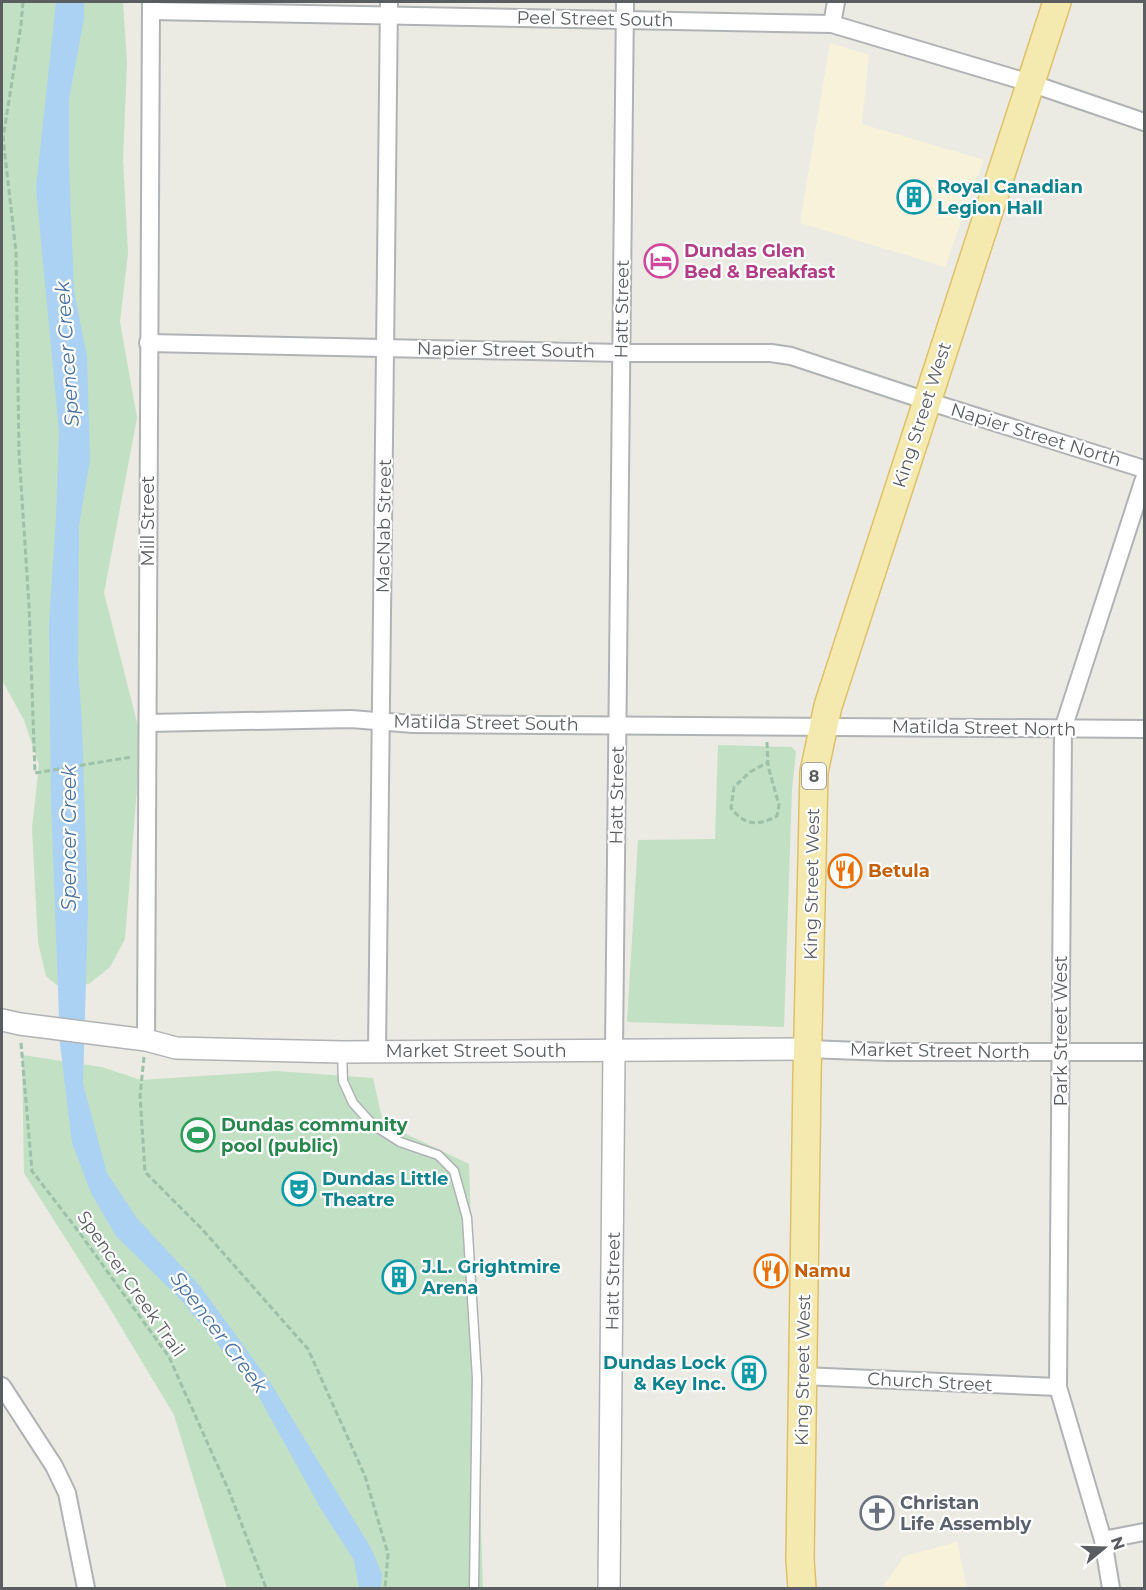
<svg xmlns="http://www.w3.org/2000/svg" width="1146" height="1590" font-family="Montserrat,sans-serif">
<style>
.commercial{fill:#f9f2da}
.green{fill:#c2e0c3}
.water{fill:#abd2f3}
.lines{fill:none;stroke-linecap:round;stroke-linejoin:round}
.service-casing{stroke:#b0b3b6;stroke-width:11}
.minor-casing{stroke:#b0b3b6;stroke-width:20}
.tertiary-casing{stroke:#b0b3b6;stroke-width:24}
.primary-casing{stroke:#dec069;stroke-width:30}
.path{stroke:#9cc0a8;stroke-width:3;stroke-dasharray:6 3;stroke-linecap:butt}
.service{stroke:#fff;stroke-width:8}
.minor{stroke:#fff;stroke-width:16}
.tertiary{stroke:#fff;stroke-width:21}
.primary{stroke:#f4eaaf;stroke-width:27}
.labels{text-anchor:middle;stroke-width:4.5;stroke-linejoin:round;paint-order:stroke}
.shield{fill:#fff;stroke:#8c8e90;stroke-width:1.5}
.shield-label{font-size:16px;font-weight:bold;fill:#5b5e61}
.street-label{font-size:18px;fill:#5b5e61;stroke:#fff}
.culture-label{font-size:18px;font-weight:bold;fill:#0d838f;stroke:#fff;text-anchor:start}
.hotel-label{font-size:18px;font-weight:bold;fill:#b23c85;stroke:#fff;text-anchor:start}
.food-label{font-size:18px;font-weight:bold;fill:#c56008;stroke:#fff;text-anchor:start}
.leisure-label{font-size:18px;font-weight:bold;fill:#27864d;stroke:#fff;text-anchor:start}
.worship-label{font-size:18px;font-weight:bold;fill:#5b616d;stroke:#fff;text-anchor:start}
.water-label{font-size:20px;font-style:italic;fill:#4c74a2;stroke:#fff}
</style>
<rect width="100%" height="100%" fill="#ebeae3"/>
<!-- commercial -->
<g class="commercial">
<polygon points="830,43 869,55 862,124 984,160 945,267 800,223"/>
<polygon points="957,1542 967,1588 882,1588 904,1556"/>
</g>
<!-- green -->
<g class="green">
<polygon points="2,2 123,2 127,63 123,159 128,253 120,322 137,418 104,593 141,738 125,939 110,967 89,984 57,985 46,976 38,942 32,828 39,765 24,720 2,680"/>
<polygon points="718,745 792,747 796,752 792,789 784,1027 627,1022 638,840 715,839"/>
<polygon points="22,1055 102,1067 141,1080 277,1071 373,1078 383,1123 469,1164 483,1588 227,1588 174,1415 106,1302 24,1173"/>
</g>
<!-- water -->
<polygon class="water" points="56,2 84,2 84,19 69,99 69,166 74,291 87,356 90,460 79,526 78,665 82,723 88,912 83,1084 107,1173 136,1217 200,1286 270,1382 371,1548 382,1574 381,1588 359,1588 354,1560 322,1511 255,1390 181,1300 116,1236 91,1193 72,1143 60,1044 51,802 49,624 56,517 59,432 36,188"/>
<g class="lines">
<!-- service casing -->
<g class="service-casing">
<polyline id="service" points="342,1052 343,1081 353,1103 372,1124 400,1142 438,1155 454,1171 467,1218 477,1378 474,1588"/>
</g>
<!-- minor casing -->
<g class="minor-casing">
<g id="minor">
<polyline points="151,11 832,24 1030,83 1144,122"/>
<polyline points="832,24 836,2"/>
<polyline points="148,343 621,353 771,353 791,356 927,401 1144,469"/>
<polyline points="148,723 351,719 413,724 1144,729"/>
<polyline points="146,1040 151,2"/>
<polyline points="808,1049 887,1052 1144,1052"/>
<polyline points="614,1050 625,2"/>
<polyline points="377,1051 389,2"/>
<polyline points="802,1376 1058,1387"/>
<polyline points="2,1386 54,1466 67,1493 86,1588"/>
<polyline points="1103,1540 1144,1532"/>
<polyline points="1111,1588 1103,1540 1058,1387 1063,729 1144,479"/>
</g>
</g>
<!-- tertiary casing -->
<g class="tertiary-casing">
<g id="tertiary">
<polyline points="2,1020 20,1024 146,1040 176,1048 342,1052 808,1049"/>
<polyline points="609,1588 614,1050"/>
</g>
</g>
<!-- primary casing -->
<g class="primary-casing">
<polyline id="primary" points="802,1588 800,1560 807,1076 814,772 828,706 1057,2"/>
</g>
<!-- path -->
<g class="path">
<polyline points="23,2 21,25 3,138 16,252 19,453 29,605 35,773 131,757"/>
<path d="M767 742 768 766 779 805 777 816C758 826 745 826 731 808L734 787 750 772 768 762"/>
<polyline points="21,1043 32,1171 79,1232 169,1357 229,1491 266,1588"/>
<polyline points="144,1057 140,1096 145,1172 201,1228 308,1349 365,1476 388,1554 385,1588"/>
</g>
<!-- service -->
<use href="#service" class="service"/>
<!-- minor -->
<use href="#minor" class="minor"/>
<!-- tertiary -->
<use href="#tertiary" class="tertiary"/>
<!-- primary -->
<use href="#primary" class="primary"/>
</g>
<!-- icons -->
<defs>
<g id="building-ring" transform="scale(1.725)"><circle r="9.5" fill="#fff" stroke="#0f9aa8" stroke-width="1.5"/><path d="M-4-6H4V6H1V3H-1V6H-4ZM-2.5-4.3h1.7v1.8h-1.7ZM.8-4.3h1.7v1.8H.8ZM-2.5-1h1.7V.8h-1.7ZM.8-1h1.7V.8H.8Z" fill="#0f9aa8"/></g>
<g id="hotel-ring" transform="scale(1.725)"><circle r="9.5" fill="#fff" stroke="#d1479c" stroke-width="1.5"/><path d="M-6-4.5h1.5V1H6V5H4.5V3h-9V5H-6ZM-4 0a1.8 1.8 0 1 1 3.6 0ZM.5 0V-2.5h3Q6-2.5 6 0Z" fill="#d1479c"/></g>
<g id="restaurant-ring" transform="scale(1.725)"><circle r="9.5" fill="#fff" stroke="#e8710a" stroke-width="1.5"/><path d="M-5-6h1v4h1v-4h1v4h1v-4h1v5L-1.5 .5V6h-2V.5L-5-1ZM5-6V6H3V1.5H1.5Q1.5-4 5-6Z" fill="#e8710a"/></g>
<g id="stadium-ring" transform="scale(1.725)"><circle r="9.5" fill="#fff" stroke="#2e9e5b" stroke-width="1.5"/><path d="M0-5a6.5 5 0 1 0 0 10a6.5 5 0 1 0 0-10ZM-3.5-1.8h7v3.6h-7Z" fill="#2e9e5b"/></g>
<g id="theatre-ring" transform="scale(1.725)"><circle r="9.5" fill="#fff" stroke="#0f9aa8" stroke-width="1.5"/><path d="M-5-5.5Q0-4 5-5.5V0Q5 5 0 6Q-5 5-5 0ZM-3.3-2.5H-1v1.5H-3.3ZM1-2.5H3.3v1.5H1ZM-2.8 1Q0 5.5 2.8 1Z" fill="#0f9aa8"/></g>
<g id="church-ring" transform="scale(1.725)"><circle r="9.5" fill="#fff" stroke="#6b7280" stroke-width="1.5"/><path d="M-1.2-6h2.4v3.5h3.3v2.4h-3.3V6h-2.4V-.1h-3.3v-2.4h3.3Z" fill="#6b7280"/></g>
</defs>
<g fill-rule="evenodd">
<use href="#building-ring" x="914" y="197"/>
<use href="#hotel-ring" x="661" y="261"/>
<use href="#restaurant-ring" x="845" y="871"/>
<use href="#stadium-ring" x="198" y="1135"/>
<use href="#theatre-ring" x="299" y="1189"/>
<use href="#restaurant-ring" x="771" y="1271"/>
<use href="#building-ring" x="399" y="1277"/>
<use href="#building-ring" x="749" y="1373"/>
<use href="#church-ring" x="877" y="1513"/>
</g>
<g class="labels">
<!-- shield labels -->
<rect class="shield" x="802" y="763" width="24" height="26" rx="4.5"/>
<g class="shield-label">
<text x="814" y="782">8</text>
</g>
<!-- street labels -->
<g class="street-label">
<text transform="translate(595 19) rotate(1)" y="6">Peel Street South</text>
<text transform="translate(622 309) rotate(-89)" y="6">Hatt Street</text>
<text transform="translate(506 350) rotate(1)" y="6">Napier Street South</text>
<text transform="translate(922 415) rotate(-72)" y="6">King Street West</text>
<text transform="translate(1036 435) rotate(17)" y="6">Napier Street North</text>
<text transform="translate(148 521) rotate(-90)" y="6">Mill Street</text>
<text transform="translate(384 526) rotate(-89)" y="6">MacNab Street</text>
<text transform="translate(486 723) rotate(1)" y="6">Matilda Street South</text>
<text transform="translate(984 728) rotate(1)" y="6">Matilda Street North</text>
<text transform="translate(617 795) rotate(-89)" y="6">Hatt Street</text>
<text transform="translate(812 884) rotate(-89)" y="6">King Street West</text>
<text transform="translate(1061 1031) rotate(-90)" y="6">Park Street West</text>
<text x="476" y="1057">Market Street South</text>
<text transform="translate(940 1051) rotate(1)" y="6">Market Street North</text>
<text transform="translate(613 1281) rotate(-89)" y="6">Hatt Street</text>
<text transform="translate(131 1284) rotate(55)" y="6">Spencer Creek Trail</text>
<text transform="translate(803 1370) rotate(-89)" y="6">King Street West</text>
<text transform="translate(930 1382) rotate(3)" y="6">Church Street</text>
</g>
<!-- culture labels -->
<g class="culture-label">
<text x="937" y="193">Royal Canadian<tspan x="937" dy="21">Legion Hall</tspan></text>
<text x="322" y="1185">Dundas Little<tspan x="322" dy="21">Theatre</tspan></text>
<text x="422" y="1273">J.L. Grightmire<tspan x="422" dy="21">Arena</tspan></text>
<text x="726" y="1369" text-anchor="end">Dundas Lock<tspan x="726" dy="21">&amp; Key Inc.</tspan></text>
</g>
<!-- hotel labels -->
<g class="hotel-label">
<text x="684" y="257">Dundas Glen<tspan x="684" dy="21">Bed &amp; Breakfast</tspan></text>
</g>
<!-- food labels -->
<g class="food-label">
<text x="868" y="877">Betula</text>
<text x="794" y="1277">Namu</text>
</g>
<!-- leisure labels -->
<g class="leisure-label">
<text x="221" y="1131">Dundas community<tspan x="221" dy="21">pool (public)</tspan></text>
</g>
<!-- worship labels -->
<g class="worship-label">
<text x="900" y="1509">Christan<tspan x="900" dy="21">Life Assembly</tspan></text>
</g>
<!-- water labels -->
<g class="water-label">
<text transform="translate(67 354) rotate(-94)" y="7">Spencer Creek</text>
<text transform="translate(69 838) rotate(-90)" y="7">Spencer Creek</text>
<text transform="translate(219 1332) rotate(53)" y="7">Spencer Creek</text>
</g>
</g>
<!-- border -->
<rect width="1146" height="1590" fill="none" stroke="#5b5e61" stroke-width="6"/>
<!-- north arrow -->
<g transform="translate(1104 1548) rotate(71)" stroke="#ffffff" stroke-width="4.5" paint-order="stroke">
<path d="M0-4.5L10 22L0 15L-10 22Z" fill="#5b5e61"/>
<text y="-9" font-size="16" font-weight="bold" text-anchor="middle" fill="#5b5e61">N</text>
</g>
</svg>
